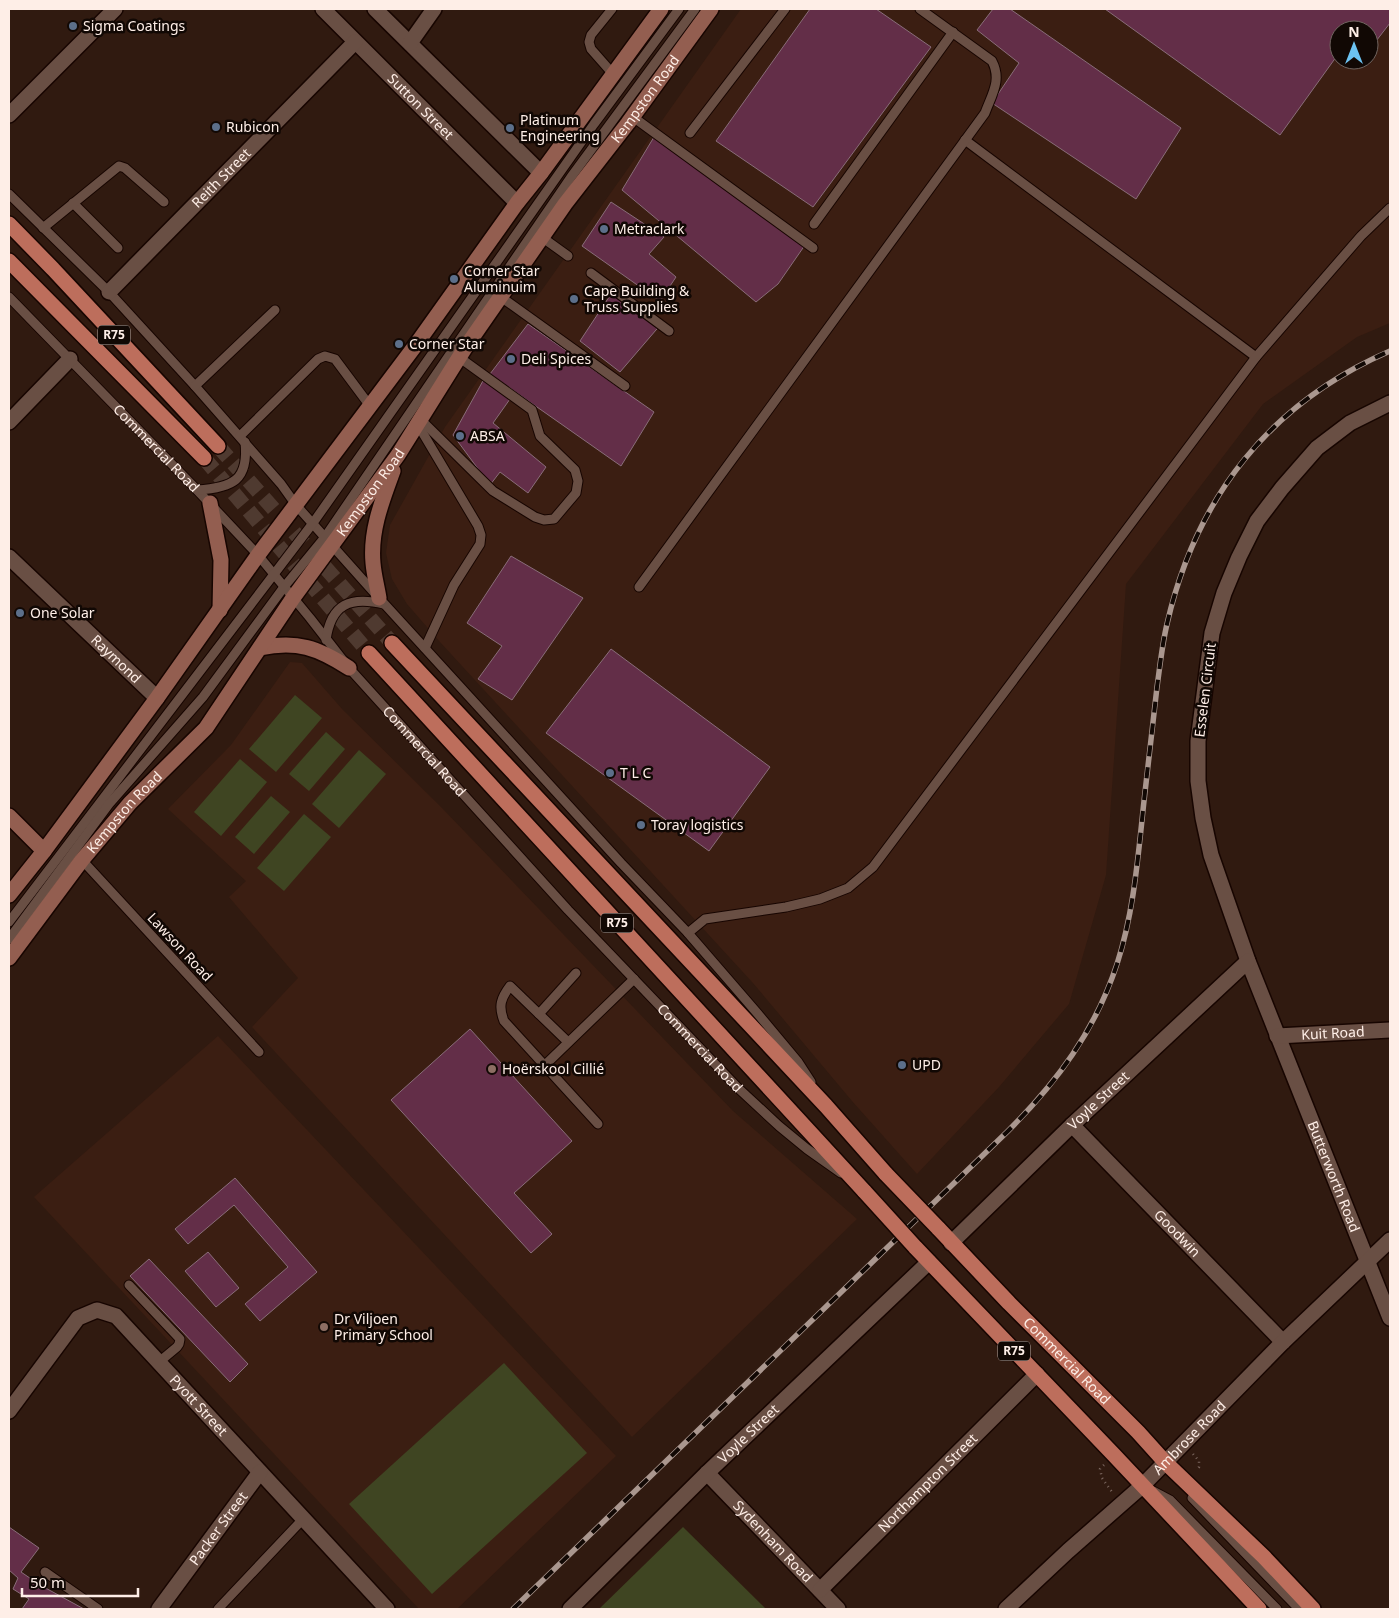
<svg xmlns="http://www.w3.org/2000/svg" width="1399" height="1618" font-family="'Noto Sans',sans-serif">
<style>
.built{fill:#3b1e12;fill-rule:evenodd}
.green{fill:#3f4522}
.building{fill:#632e48;stroke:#896d79}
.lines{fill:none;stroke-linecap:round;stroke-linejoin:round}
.primary-tunnel{stroke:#4f3a30;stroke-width:15;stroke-dasharray:15 8;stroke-linecap:butt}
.lane-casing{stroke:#170500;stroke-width:11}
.street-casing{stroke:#170500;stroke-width:18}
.secondary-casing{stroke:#170500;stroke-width:18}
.primary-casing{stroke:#170500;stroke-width:18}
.path{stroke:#7b675f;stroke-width:2.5;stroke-dasharray:1 4;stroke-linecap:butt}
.lane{stroke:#694f44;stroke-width:9}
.street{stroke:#694f44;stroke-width:15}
.secondary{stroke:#935e50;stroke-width:15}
.primary{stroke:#bd6e5c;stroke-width:15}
.rail-casing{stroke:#aa978f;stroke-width:5.5}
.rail{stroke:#110804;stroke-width:4;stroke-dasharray:11;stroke-linecap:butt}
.primary-bridge-casing{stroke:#170500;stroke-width:18;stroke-linecap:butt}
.primary-bridge{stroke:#bd6e5c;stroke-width:15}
.service-dot{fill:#5c6f8a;stroke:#110804;stroke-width:2}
.education-dot{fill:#8d6e63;stroke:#110804;stroke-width:2}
.labels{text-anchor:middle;stroke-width:5;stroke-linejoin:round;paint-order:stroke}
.shield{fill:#110804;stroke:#b7a9a3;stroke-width:1}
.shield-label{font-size:12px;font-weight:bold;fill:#feeee7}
.poi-label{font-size:14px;fill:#feeee7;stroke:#110804;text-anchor:start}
.street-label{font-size:14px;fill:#feeee7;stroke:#110804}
</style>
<rect width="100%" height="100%" fill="#301a10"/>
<!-- built -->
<g class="built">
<path d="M741 9H1390V323L1357 337 1263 404 1126 584 1106 875 1069 1004 999 1087 917 1174 852 1101 753 983 440 642 407 604 392 579 386 553 390 525 445 427ZM1339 30H1369V60H1339Z"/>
<polygon points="290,662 302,663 342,709 441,807 733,1111 857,1219 632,1437 252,1027 298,978 229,897 246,881 168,809 231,745"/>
<polygon points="218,1036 616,1456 457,1609 419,1609 34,1197"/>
</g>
<!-- green -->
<g class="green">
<polygon points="295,695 322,718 276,772 249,749"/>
<polygon points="326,732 345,749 309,791 289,774"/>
<polygon points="359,750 386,774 339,828 312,804"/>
<polygon points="240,759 267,782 221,836 194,812"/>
<polygon points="271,796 290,812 254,854 235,837"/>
<polygon points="304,814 331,837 284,891 257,868"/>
<polygon points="504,1363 587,1453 432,1594 349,1504"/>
<polygon points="683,1527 766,1609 599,1609"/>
</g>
<!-- building -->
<g class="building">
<polygon points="810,9 876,9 931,47 813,207 716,141"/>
<polygon points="993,9 1010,9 1181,128 1136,199 992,103 1019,63 977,30"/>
<polygon points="1105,9 1390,9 1390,23 1373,45 1369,42 1369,30 1339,30 1339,53 1280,135"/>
<polygon points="654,137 805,245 778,284 756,302 622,190"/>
<polygon points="611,202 664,237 649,254 676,277 660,301 582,246"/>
<polygon points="611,294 662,323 620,372 580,341"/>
<polygon points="528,324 654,412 621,466 490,374"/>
<polygon points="484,379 510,399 493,423 546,467 528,493 500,472 490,485 453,435"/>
<polygon points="511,556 583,598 512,700 478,679 502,646 467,623"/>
<polygon points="611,649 770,767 709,851 546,733"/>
<polygon points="470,1029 572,1141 514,1193 552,1234 531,1253 391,1100"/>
<polygon points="235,1178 317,1272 260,1321 245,1304 288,1267 234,1205 188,1244 175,1229"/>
<polygon points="208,1252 239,1288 216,1307 185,1271"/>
<polygon points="149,1259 248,1364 230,1382 130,1276"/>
<polygon points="9,1527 39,1548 21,1572 40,1585 84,1609 22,1609 29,1599 13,1589 18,1578 9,1570"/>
</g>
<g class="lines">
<!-- primary-tunnel -->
<g class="primary-tunnel">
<polyline points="218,446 392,643"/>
<polyline points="204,458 369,653"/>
</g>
<!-- lane casing -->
<g class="lane-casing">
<g id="lane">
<polyline points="612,9 591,35 589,42 591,49 613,74"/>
<polyline points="633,117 813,248"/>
<polyline points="690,133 785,9"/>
<polyline points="965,140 1256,357"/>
<polyline points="9,194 109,292 195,386 281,484 296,505 379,598 621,863 688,933 758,1014 798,1062 811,1082"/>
<polyline points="73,203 118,248"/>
<polyline points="814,224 953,32"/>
<polyline points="43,228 119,166 125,168 164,202"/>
<polyline points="543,238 568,256"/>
<polyline points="591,273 669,331"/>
<path id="s1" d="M9 297 197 490 258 555 310 618 349 668 568 910 738 1088 779 1126 807 1149 841 1173"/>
<polyline points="501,297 625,386"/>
<polyline points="195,386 275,310"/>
<polyline points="421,420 493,491 535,517 544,520 554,519 576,493 578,481 575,470 540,436 532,410 460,358"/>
<polyline points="418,425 478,526 481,535 480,544 454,585 425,648"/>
<polyline points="240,436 318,359 325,356 335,359 370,406"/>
<path d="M197 490C233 488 249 480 245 442"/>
<path d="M639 587 985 113C992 94 1002 80 992 61L920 9"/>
<path d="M326 640C331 604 350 596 384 604"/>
<polyline points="82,860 259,1052"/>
<polyline points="9,922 313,523 594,124 679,9"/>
<polyline points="688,933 705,919 786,907 820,899 848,888 873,867 1256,357 1361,236 1390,208"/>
<polyline points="9,939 109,804 203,697 284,587 325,537 571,177 695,9"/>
<polyline points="539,1014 576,973"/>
<path d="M568 1042 510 986C501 998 498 1006 504 1021L598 1124"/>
<polyline points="545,1065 634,979"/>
<polyline points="129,1285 180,1339 179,1344 177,1347 159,1362"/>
<polyline points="1153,1491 1170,1500 1277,1609"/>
<polyline points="1192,1498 1299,1609"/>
<polyline points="45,1572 98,1609"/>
<polyline points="218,1609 303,1519"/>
</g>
</g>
<!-- street casing -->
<g class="street-casing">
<g id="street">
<path id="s2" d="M323 9 517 203"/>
<polyline points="375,9 541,173"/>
<polyline points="410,43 434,9"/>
<polyline points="9,115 115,9"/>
<path id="s3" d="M109 292 355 42"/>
<path id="s4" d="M1390 403 1350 423 1317 448 1282 488 1257 521 1239 557 1224 593 1212 633 1198 741V781L1203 818 1211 855 1248 961 1390 1318"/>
<polyline points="9,422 70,359"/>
<path id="s5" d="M9 557 157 698"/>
<path id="s6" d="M1277 1036 1390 1030"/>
<path id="s7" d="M1072 1125 1283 1342"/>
<path id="s8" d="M951 1243 1072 1125 1248 961"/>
<path id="s9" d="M9 1411 78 1318 97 1310 116 1316 387 1609"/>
<path id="s10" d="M707 1473 838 1609"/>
<path id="s11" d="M820 1590 1037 1374"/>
<path id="s12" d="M159 1609 260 1472"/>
<path id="s13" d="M570 1609 707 1473 929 1262"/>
<path id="s14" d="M1006 1609 1068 1551 1142 1486 1283 1342 1390 1240"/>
</g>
</g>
<!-- secondary casing -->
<g class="secondary-casing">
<g id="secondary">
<polyline points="210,503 221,560 220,610"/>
<path d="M379 598C377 586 374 575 373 563 370 531 382 501 393 471"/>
<path d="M260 648C297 640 318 648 349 668"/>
<polyline points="9,816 44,851"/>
<polyline points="9,895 44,851 157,698 258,555 415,346 517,203 541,173 661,9"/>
<path id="s15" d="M9 958 82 860 130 803 206 728 293 598 398 455 465 348 565 204 628 123 711 9"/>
</g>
</g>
<!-- primary casing -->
<g class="primary-casing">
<g id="primary">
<polyline points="9,224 53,269 218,446"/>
<polyline points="9,261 204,458"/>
<polyline points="392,643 826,1106 886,1174"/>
<polyline points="369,653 865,1192"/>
<path id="s16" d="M938 1228 1009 1303 1138 1432 1165 1462 1264 1557 1313 1609"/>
<polyline points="915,1247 1113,1454 1259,1609"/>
</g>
</g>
<!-- path -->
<g class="path">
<polyline points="1193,1454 1199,1461 1199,1467 1196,1470"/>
<polyline points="1104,1465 1100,1469 1102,1478 1112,1492"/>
</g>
<!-- lane -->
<use href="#lane" class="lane"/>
<!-- street -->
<use href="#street" class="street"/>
<!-- secondary -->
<use href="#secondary" class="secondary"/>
<!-- primary -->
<use href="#primary" class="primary"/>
<!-- rail casing -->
<g class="rail-casing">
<path id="rail" d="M513 1609 1008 1131C1057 1082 1095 1031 1117 964 1134 912 1138 856 1144 801 1148 763 1153 725 1157 687 1160 666 1162 645 1167 624 1196 497 1270 403 1390 351"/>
</g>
<!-- rail -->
<use href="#rail" class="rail"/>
<!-- primary-bridge casing -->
<g class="primary-bridge-casing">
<g id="primary-bridge">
<polyline points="886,1174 938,1228"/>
<polyline points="865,1192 915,1247"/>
</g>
</g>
<!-- primary-bridge -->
<use href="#primary-bridge" class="primary-bridge"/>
</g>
<!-- markers -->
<g class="service-dot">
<circle cx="73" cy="26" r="5"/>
<circle cx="216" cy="127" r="5"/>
<circle cx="510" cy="128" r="5"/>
<circle cx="604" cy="229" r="5"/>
<circle cx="454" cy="279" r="5"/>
<circle cx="574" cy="299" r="5"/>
<circle cx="399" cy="344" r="5"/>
<circle cx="511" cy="359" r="5"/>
<circle cx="460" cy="436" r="5"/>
<circle cx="20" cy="613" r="5"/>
<circle cx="610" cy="773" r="5"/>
<circle cx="641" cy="825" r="5"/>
<circle cx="902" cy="1065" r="5"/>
</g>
<g class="education-dot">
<circle cx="492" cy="1069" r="5"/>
<circle cx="324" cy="1327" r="5"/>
</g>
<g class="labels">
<!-- shield labels -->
<g class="shield">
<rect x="98" y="325.5" width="32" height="19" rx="4"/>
<rect x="601" y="913.5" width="32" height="19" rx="4"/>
<rect x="998" y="1341.5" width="32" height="19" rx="4"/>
</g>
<g class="shield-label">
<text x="114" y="339">R75</text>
<text x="617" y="927">R75</text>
<text x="1014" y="1355">R75</text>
</g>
<!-- poi labels -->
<g class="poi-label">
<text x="83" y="31">Sigma Coatings</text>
<text x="520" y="125">Platinum<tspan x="520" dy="16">Engineering</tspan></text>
<text x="226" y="132">Rubicon</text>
<text x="614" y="234">Metraclark</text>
<text x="464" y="276">Corner Star<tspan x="464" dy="16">Aluminuim</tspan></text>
<text x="584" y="296">Cape Building &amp;<tspan x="584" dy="16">Truss Supplies</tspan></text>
<text x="409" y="349">Corner Star</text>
<text x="521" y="364">Deli Spices</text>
<text x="470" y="441">ABSA</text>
<text x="30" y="618">One Solar</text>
<text x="620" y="778">T L C</text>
<text x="651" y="830">Toray logistics</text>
<text x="912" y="1070">UPD</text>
<text x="502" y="1074">Hoërskool Cillié</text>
<text x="334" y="1324">Dr Viljoen<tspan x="334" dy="16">Primary School</tspan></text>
</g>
<!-- street labels -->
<g class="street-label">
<text dy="5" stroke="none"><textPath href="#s15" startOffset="1071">Kempston Road</textPath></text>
<text dy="5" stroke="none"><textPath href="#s2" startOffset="138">Sutton Street</textPath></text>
<text dy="5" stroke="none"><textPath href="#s3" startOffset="160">Reith Street</textPath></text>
<text dy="5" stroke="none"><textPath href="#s1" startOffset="211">Commercial Road</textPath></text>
<text dy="5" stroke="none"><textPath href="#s15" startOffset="591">Kempston Road</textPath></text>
<text dy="5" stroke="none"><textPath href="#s5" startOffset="148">Raymond</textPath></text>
<text transform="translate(1205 690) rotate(-83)" y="5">Esselen Circuit</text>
<text dy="5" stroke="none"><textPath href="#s1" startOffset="616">Commercial Road</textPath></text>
<text dy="5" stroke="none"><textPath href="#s15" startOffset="186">Kempston Road</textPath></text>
<text transform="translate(180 947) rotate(47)" y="5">Lawson Road</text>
<text dy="5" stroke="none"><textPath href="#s6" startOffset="56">Kuit Road</textPath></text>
<text dy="5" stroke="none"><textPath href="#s1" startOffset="1021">Commercial Road</textPath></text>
<text dy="5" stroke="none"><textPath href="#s8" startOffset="205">Voyle Street</textPath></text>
<text dy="5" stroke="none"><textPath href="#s4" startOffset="870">Butterworth Road</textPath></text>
<text dy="5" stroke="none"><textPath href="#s7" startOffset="151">Goodwin</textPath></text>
<text dy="5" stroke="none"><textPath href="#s16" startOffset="185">Commercial Road</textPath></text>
<text dy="5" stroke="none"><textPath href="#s9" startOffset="278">Pyott Street</textPath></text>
<text dy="5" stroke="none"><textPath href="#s13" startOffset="250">Voyle Street</textPath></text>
<text dy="5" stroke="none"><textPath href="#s14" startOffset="251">Ambrose Road</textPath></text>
<text dy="5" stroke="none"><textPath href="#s11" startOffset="152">Northampton Street</textPath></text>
<text dy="5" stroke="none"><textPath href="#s12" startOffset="100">Packer Street</textPath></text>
<text dy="5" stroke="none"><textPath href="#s10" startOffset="95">Sydenham Road</textPath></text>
</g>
</g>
<!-- border -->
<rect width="1399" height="1618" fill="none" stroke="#feeee7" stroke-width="20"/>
<!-- north arrow -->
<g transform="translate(1354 45)"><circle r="24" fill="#110804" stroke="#70645f"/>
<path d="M0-4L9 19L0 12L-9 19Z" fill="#6cc3f2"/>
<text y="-8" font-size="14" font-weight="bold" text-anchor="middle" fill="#feeee7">N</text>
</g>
<!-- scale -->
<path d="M22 1588v8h116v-8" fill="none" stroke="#feeee7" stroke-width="2.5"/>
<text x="30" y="1588" font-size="15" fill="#feeee7" stroke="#110804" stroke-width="4" paint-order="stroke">50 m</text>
</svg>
